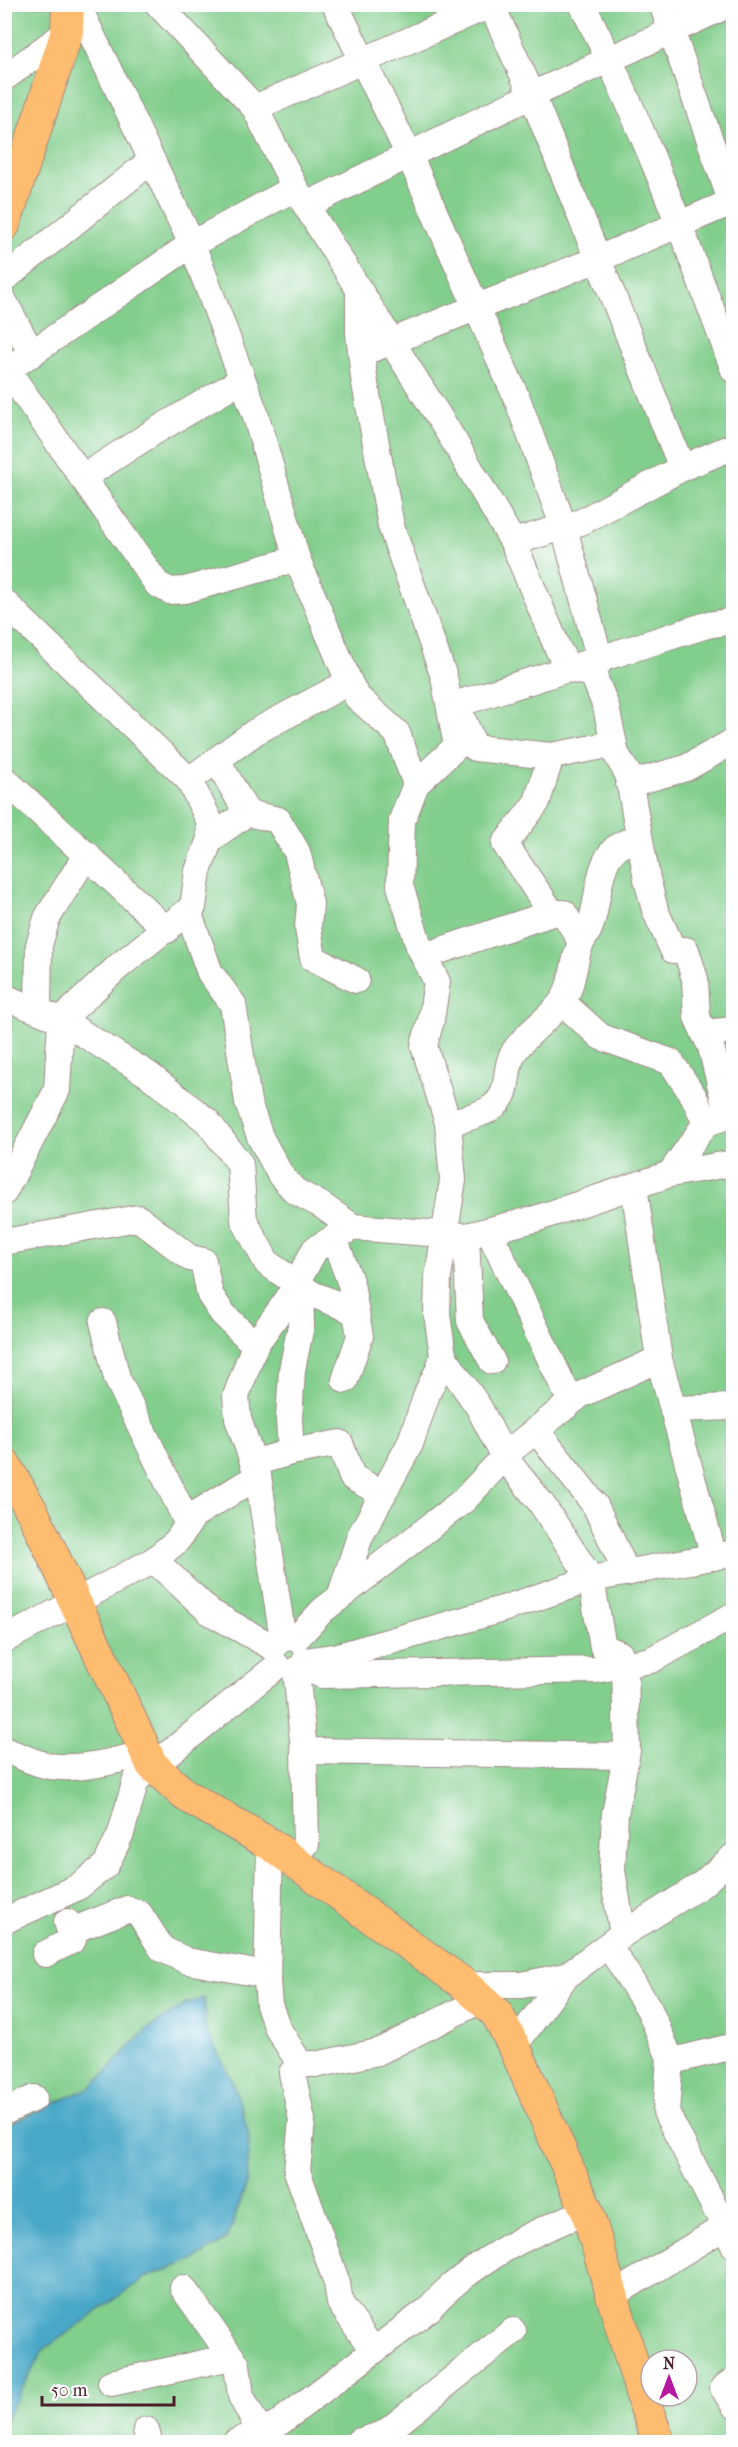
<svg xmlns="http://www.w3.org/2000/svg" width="738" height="2447" font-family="'IM FELL French Canon',serif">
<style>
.green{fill:#82ce8c;stroke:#66765c;stroke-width:1.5;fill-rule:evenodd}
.water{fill:#49a8c8;stroke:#4a647a;stroke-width:1.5}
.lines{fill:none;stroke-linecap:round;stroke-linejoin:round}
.minor-casing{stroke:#a08784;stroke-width:28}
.major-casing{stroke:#a08784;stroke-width:34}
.minor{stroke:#fff;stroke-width:26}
.major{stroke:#fdbc6f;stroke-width:32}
</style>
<rect width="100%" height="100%" fill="#fff"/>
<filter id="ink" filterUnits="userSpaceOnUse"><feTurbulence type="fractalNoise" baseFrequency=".0167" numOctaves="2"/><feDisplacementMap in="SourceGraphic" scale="12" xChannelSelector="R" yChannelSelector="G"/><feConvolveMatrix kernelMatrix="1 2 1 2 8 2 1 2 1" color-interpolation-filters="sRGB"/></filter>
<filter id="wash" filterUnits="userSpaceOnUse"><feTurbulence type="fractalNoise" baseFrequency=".008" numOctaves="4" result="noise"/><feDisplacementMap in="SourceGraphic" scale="24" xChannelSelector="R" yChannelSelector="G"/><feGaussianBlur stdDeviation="1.35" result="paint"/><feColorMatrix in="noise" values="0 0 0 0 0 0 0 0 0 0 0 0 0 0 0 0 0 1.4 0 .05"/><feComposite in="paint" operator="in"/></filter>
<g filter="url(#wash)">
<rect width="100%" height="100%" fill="#f6efdd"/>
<!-- green -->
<path class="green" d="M5 5H733V2442H5ZM651 2360H687V2396H651Z"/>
<!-- water -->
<polygon class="water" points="204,1998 206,2030 234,2084 249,2135 247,2183 227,2239 195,2259 145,2278 43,2350 5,2421 5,2126 93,2086 145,2031 186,2004"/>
</g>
<g filter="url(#ink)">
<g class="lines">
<!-- minor casing -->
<g class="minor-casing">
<g id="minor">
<polyline points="77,4 192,244 255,413 297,559 349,682 357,697 397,733 416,784"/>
<polyline points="158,4 255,108 295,188 454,441 513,542 558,649 569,669 593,674 606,707 616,754 628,774 647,879 655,910 673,950 686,950 695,979 697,1017 711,1047 728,1116 706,1123 670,1174"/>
<polyline points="335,4 409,155 518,401 564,528 600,660 593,674"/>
<polyline points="491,4 532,95 682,468"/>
<path d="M582 4C642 122 688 246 734 370"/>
<polyline points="662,4 734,209"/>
<polyline points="4,78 67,32"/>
<polyline points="255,108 492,4"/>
<polyline points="307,205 532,95 730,4"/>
<polyline points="4,279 152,160"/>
<polyline points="4,301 32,354"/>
<polyline points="375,348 598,259 734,201"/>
<polyline points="8,371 157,584 170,591 185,590 297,559"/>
<polyline points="4,372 192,244 295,188"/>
<polyline points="82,478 152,433 242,380"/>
<polyline points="513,542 581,522 682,468 734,446"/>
<polyline points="4,602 189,780 209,820 210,839 198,871 193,907 119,966 61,1020 149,1075 207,1121 240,1164 244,1220 267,1263 312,1294 354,1311"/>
<polyline points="450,704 457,704 707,625 734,621"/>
<polyline points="461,715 475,748 551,756 614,744"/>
<polyline points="551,756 537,802 505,844 552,913 564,913 581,942"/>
<polyline points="217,760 247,813"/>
<polyline points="4,779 167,930"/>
<polyline points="189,780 255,732 349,682"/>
<polyline points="629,784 686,768 734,741"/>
<polyline points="210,839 247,813 278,820 297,852 310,904 308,928 313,958 356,980"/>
<polyline points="188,911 210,973 233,1004 248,1102 260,1137 281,1176 295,1191 321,1205 353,1227 466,1236 535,1219 670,1174 734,1163"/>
<polyline points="424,956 552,913"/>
<polyline points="4,997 61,1020 57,1090 4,1192"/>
<polyline points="562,1002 601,1037 671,1062 694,1097 706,1123"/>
<polyline points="38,1010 39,945 47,918 87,854"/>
<polyline points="704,1033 734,1030"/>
<path d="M448 1123C472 1116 503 1113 506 1083 508 1073 508 1061 514 1052 526 1033 548 1020 561 1003 572 989 573 967 578 951 580 942 587 935 590 927 602 895 594 842 639 840"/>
<polyline points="634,1186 659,1359 714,1557"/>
<polyline points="489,1231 571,1402"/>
<polyline points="466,1236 470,1321 492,1361"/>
<polyline points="334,1238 351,1284 360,1336 345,1380"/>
<polyline points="4,1242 138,1218 190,1258 203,1261 210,1295 223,1314 255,1345"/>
<polyline points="103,1322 117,1378 188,1524"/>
<polyline points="673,1409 734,1407"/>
<polyline points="536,1430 595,1505 627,1573"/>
<polyline points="291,1452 289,1419 292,1370 301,1325 300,1286"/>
<polyline points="253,1463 291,1452 340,1443 352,1477 383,1494"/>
<polyline points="154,1560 210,1612 274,1648"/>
<polyline points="340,1597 464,1500 511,1450 580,1395 659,1359"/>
<polyline points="283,1639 258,1476 238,1419 236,1396 255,1345 288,1299 315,1249 353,1227"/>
<polyline points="296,1639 323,1610 340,1597 360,1536 410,1444 428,1391 438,1371 443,1356"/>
<polyline points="4,1640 154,1560 177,1541 194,1515 258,1476"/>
<polyline points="305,1661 335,1657 506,1608 591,1579 541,1503 505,1458 478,1406 443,1356 437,1314 438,1277 453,1180 448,1123 424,1046 431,1020 437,982 419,946 400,886 402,820 416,784 457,746 444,677 391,526 364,378 359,333 359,291"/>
<polyline points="304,1667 322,1675 596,1670 651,1660 734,1615"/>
<path d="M4 1750C19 1755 34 1763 49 1766 82 1771 116 1760 148 1753"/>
<polyline points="304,1751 626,1756"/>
<polyline points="270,1844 267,1981 269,2005 278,2029 300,2064 292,2073 302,2120 297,2171 337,2283 340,2303 373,2350"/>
<polyline points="292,1860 306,1844 304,1751 296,1670"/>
<polyline points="4,1921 78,1887 106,1865 121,1833 136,1780 277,1666"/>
<polyline points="71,1931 127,1909 139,1913 162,1949 187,1961 267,1975"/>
<polyline points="623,1934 612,1871 615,1814 627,1751 625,1665 620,1654 603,1647 591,1579 734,1553"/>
<polyline points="609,1946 649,2009 670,2058 677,2060 734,2046"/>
<polyline points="45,1954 73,1940 67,1922"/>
<polyline points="465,1985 522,1985 566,1976"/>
<polyline points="514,2046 566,1976 623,1934 701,1885 734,1856"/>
<polyline points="670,2058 666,2112 734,2245"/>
<polyline points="300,2064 320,2064 378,2052 481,2000"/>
<polyline points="4,2112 34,2098"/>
<polyline points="183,2288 237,2365 241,2396 265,2442"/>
<polyline points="613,2295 734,2221"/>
<polyline points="734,2380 723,2388 734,2405"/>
<polyline points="111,2383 231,2357"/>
<polyline points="146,2430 149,2442"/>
<path d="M236 2442 275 2426 429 2309C437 2298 447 2290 458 2281 500 2247 538 2231 587 2211"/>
<polyline points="358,2442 384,2434 513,2331"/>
</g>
</g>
<!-- major casing -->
<g class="major-casing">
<g id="major">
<polyline points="4,225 67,32 68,4"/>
<polyline points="4,1463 33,1513 152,1765 185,1795 270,1844 465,1985 497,2014 514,2046 587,2211 644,2402 659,2442"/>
</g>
</g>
<!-- minor -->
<use href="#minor" class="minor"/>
<!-- major -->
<use href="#major" class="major"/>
</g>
</g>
<!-- margin -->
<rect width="738" height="2447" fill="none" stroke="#fff" stroke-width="24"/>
<!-- north arrow -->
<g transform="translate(669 2378)"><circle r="28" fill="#ffffff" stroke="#b7a5aa" stroke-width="1.5"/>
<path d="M0-4.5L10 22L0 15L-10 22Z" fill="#b5179e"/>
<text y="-9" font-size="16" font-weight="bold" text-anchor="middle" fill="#4a1f2b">N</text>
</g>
<!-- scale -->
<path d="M42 2396v9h132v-9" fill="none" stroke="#4a1f2b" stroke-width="3"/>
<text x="51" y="2396" font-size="18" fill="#4a1f2b" stroke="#ffffff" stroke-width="4.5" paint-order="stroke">50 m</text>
</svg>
